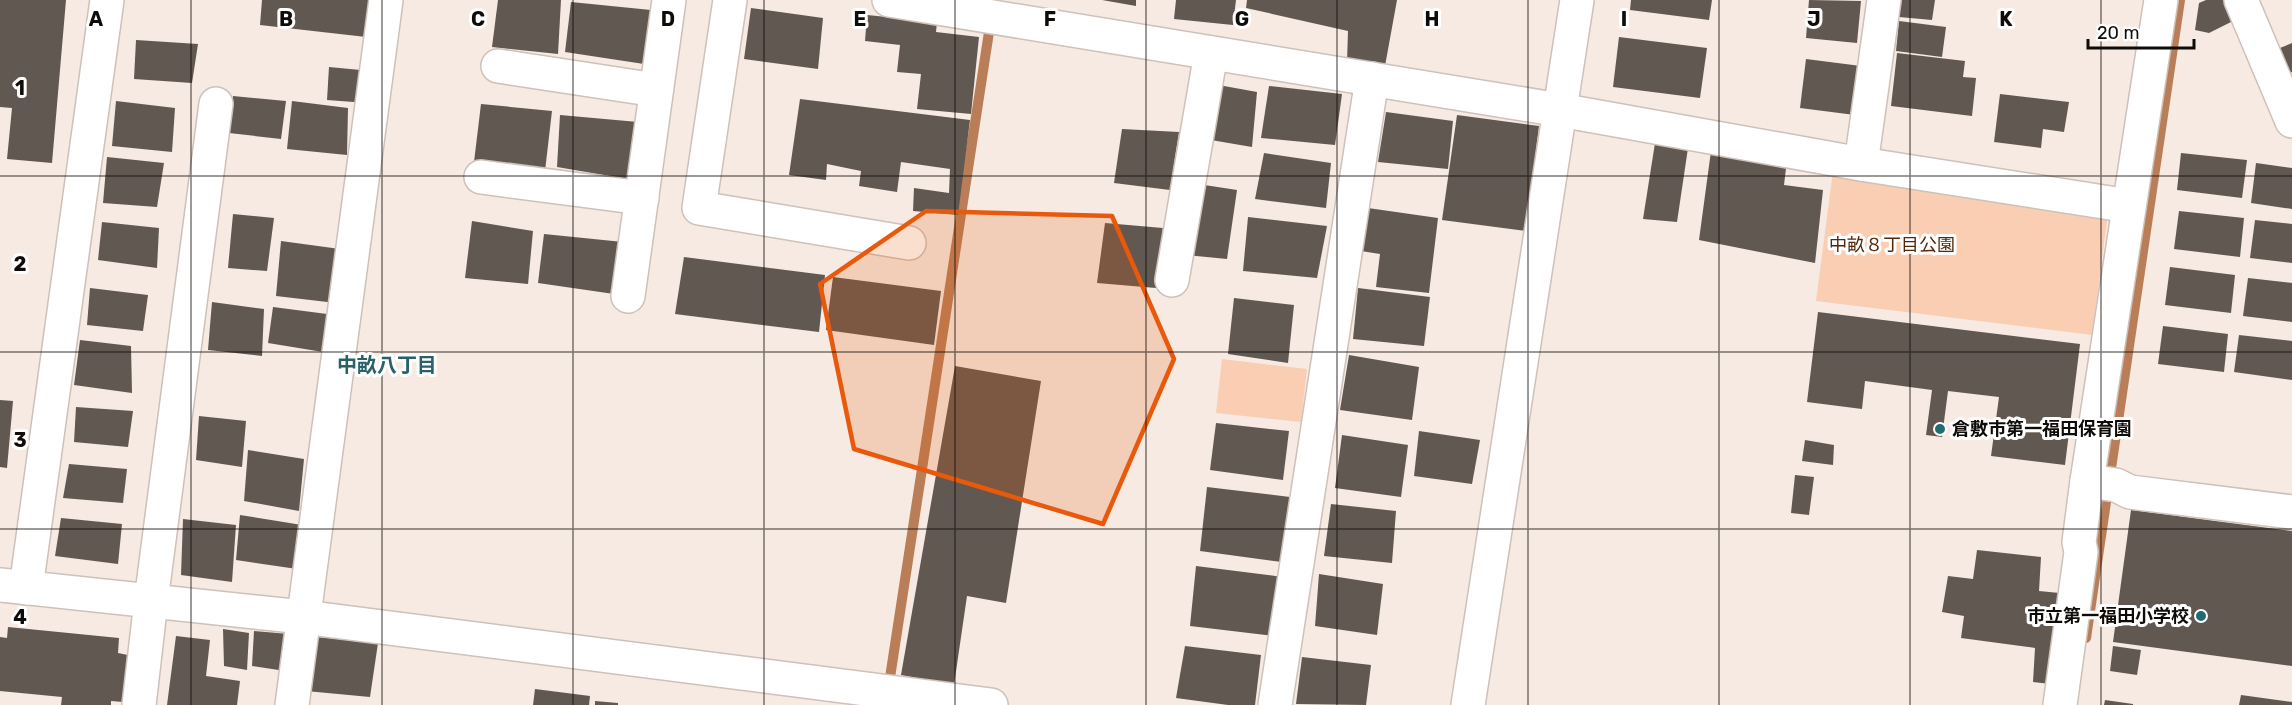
<svg xmlns="http://www.w3.org/2000/svg" width="2292" height="705" font-family="Rubik,'Noto Sans JP',sans-serif">
<style>
.green{fill:#f9ceb3}
.lines{fill:none;stroke-linecap:round;stroke-linejoin:round}
.stream{stroke:#b97e57;stroke-width:10}
.building{fill:#625852}
.street-casing{stroke:#cdc1ba;stroke-width:36}
.street{stroke:#fff;stroke-width:33}
.marked{fill:#e8590c;fill-opacity:0.2;stroke:#e8590c;stroke-width:4.5;stroke-linejoin:round}
.grid{fill:none;stroke:#0e0b08;stroke-width:1.5;stroke-opacity:0.55}
.poi-dot{fill:#216c73;stroke:#fff;stroke-width:2}
.labels{text-anchor:middle;stroke-width:6;stroke-linejoin:round;paint-order:stroke}
.park-label{font-size:18px;fill:#522a0b;stroke:#fff}
.poi-label{font-size:18px;font-weight:bold;fill:#0e0b08;stroke:#fff;text-anchor:start}
.neighbourhood-label{font-size:20px;font-weight:bold;fill:#286167;stroke:#fff}
.grid-label{font-size:20px;text-anchor:middle;font-weight:bold;fill:#0e0b08;stroke:#fff;stroke-width:6;stroke-linejoin:round;paint-order:stroke}
</style>
<rect width="100%" height="100%" fill="#f6eae3"/>
<!-- green -->
<g class="green">
<polygon points="1833,171 2099,208 2107,221 2092,335 1816,301"/>
<polygon points="1222,359 1307,369 1301,422 1216,413"/>
</g>
<g class="lines">
<!-- stream -->
<g class="stream">
<polyline points="2086,638 2180,0"/>
<polyline points="889,684 989,32"/>
</g>
</g>
<!-- building -->
<g class="building">
<polygon points="0,0 66,0 52,163 7,159 12,108 0,107"/>
<polygon points="262,0 380,0 375,38 260,25"/>
<polygon points="498,0 561,0 558,54 492,47"/>
<polygon points="1102,0 1136,0 1136,6"/>
<polygon points="1176,0 1236,0 1233,25 1174,19"/>
<polygon points="1247,0 1397,0 1385,66 1347,62 1348,31 1246,8"/>
<polygon points="1631,0 1712,0 1709,20 1630,10"/>
<polygon points="1809,0 1861,1 1857,43 1806,38"/>
<polygon points="1901,0 1935,0 1932,20 1899,17"/>
<polygon points="2206,0 2226,0 2235,20 2209,33 2195,30 2199,3"/>
<polygon points="571,2 651,10 644,64 565,52"/>
<polygon points="751,8 823,18 818,69 744,59"/>
<polygon points="867,15 937,22 936,32 979,37 971,114 917,109 921,74 897,72 900,45 865,41"/>
<polygon points="1899,21 1946,27 1942,57 1896,51"/>
<polygon points="1619,37 1707,48 1700,98 1613,87"/>
<polygon points="136,40 198,44 192,83 134,79"/>
<polygon points="2292,43 2292,72 2290,73 2280,48"/>
<polygon points="1897,53 1965,61 1963,77 1976,78 1972,116 1891,106"/>
<polygon points="1806,59 1861,66 1855,115 1800,108"/>
<polygon points="329,67 371,71 367,103 327,100"/>
<polygon points="1213,84 1257,92 1252,147 1205,139"/>
<polygon points="1269,86 1342,94 1335,145 1261,138"/>
<polygon points="2000,94 2069,102 2064,132 2043,129 2041,148 1994,142"/>
<polygon points="233,96 286,101 281,139 229,133"/>
<polygon points="800,99 970,120 958,215 913,211 914,188 949,193 950,169 901,162 897,192 859,186 861,171 827,164 826,180 789,175"/>
<polygon points="116,101 175,108 172,152 112,146"/>
<polygon points="292,101 348,108 347,155 287,149"/>
<polygon points="481,104 552,111 545,171 474,162"/>
<polygon points="1386,112 1453,121 1448,169 1378,162"/>
<polygon points="560,115 638,122 633,180 557,167"/>
<polygon points="1457,115 1539,126 1526,231 1442,220"/>
<polygon points="1122,129 1179,132 1170,190 1114,183"/>
<polygon points="1655,143 1688,148 1677,222 1643,219"/>
<polygon points="1711,151 1787,160 1784,185 1823,190 1815,263 1699,240"/>
<polygon points="1264,153 1331,163 1326,208 1255,199"/>
<polygon points="2181,153 2247,160 2242,198 2177,190"/>
<polygon points="107,157 164,163 157,207 103,203"/>
<polygon points="2256,163 2292,168 2292,209 2251,203"/>
<polygon points="1198,184 1237,190 1227,259 1186,255"/>
<polygon points="1368,208 1438,218 1429,293 1376,287 1380,254 1361,251"/>
<polygon points="2179,211 2244,218 2240,257 2174,249"/>
<polygon points="233,214 274,218 267,271 228,268"/>
<polygon points="1248,217 1327,226 1317,278 1243,271"/>
<polygon points="2255,220 2292,224 2292,263 2250,258"/>
<polygon points="472,221 533,231 528,284 465,278"/>
<polygon points="102,222 159,228 157,268 98,260"/>
<polygon points="1105,223 1163,228 1156,288 1097,283"/>
<polygon points="544,234 623,242 614,294 538,283"/>
<polygon points="281,241 340,249 336,303 276,296"/>
<polygon points="684,257 825,275 819,332 675,314"/>
<polygon points="2170,267 2235,275 2231,313 2165,305"/>
<polygon points="833,277 941,291 934,345 826,330"/>
<polygon points="2248,278 2292,283 2292,322 2243,316"/>
<polygon points="90,288 148,295 143,331 87,325"/>
<polygon points="1358,288 1430,297 1424,346 1353,339"/>
<polygon points="1234,298 1294,305 1288,363 1228,354"/>
<polygon points="212,302 264,309 262,356 208,350"/>
<polygon points="273,307 327,314 323,352 268,343"/>
<polygon points="1818,312 2080,344 2065,465 1991,456 1999,397 1948,391 1942,437 1926,435 1932,390 1865,381 1862,409 1807,402"/>
<polygon points="2163,326 2228,334 2224,372 2158,364"/>
<polygon points="2239,335 2292,341 2292,380 2234,372"/>
<polygon points="80,340 131,346 132,393 74,385"/>
<polygon points="1349,355 1419,367 1412,420 1340,410"/>
<polygon points="955,366 1041,381 1006,603 967,596 954,685 901,675"/>
<polygon points="0,400 13,401 7,468 0,467"/>
<polygon points="76,407 133,411 128,447 74,442"/>
<polygon points="199,416 246,421 242,467 196,460"/>
<polygon points="1216,423 1289,431 1283,480 1210,470"/>
<polygon points="1419,431 1480,440 1472,484 1414,476"/>
<polygon points="1342,435 1408,445 1401,497 1335,488"/>
<polygon points="1805,440 1834,445 1833,465 1802,461"/>
<polygon points="248,450 304,459 299,511 244,501"/>
<polygon points="69,464 127,469 123,503 63,498"/>
<polygon points="1795,475 1814,477 1809,515 1791,513"/>
<polygon points="1207,487 1290,497 1282,562 1200,551"/>
<polygon points="1331,504 1396,511 1392,563 1324,556"/>
<polygon points="2131,510 2292,531 2292,666 2113,642"/>
<polygon points="240,515 302,525 297,569 236,560"/>
<polygon points="61,518 122,524 118,564 55,556"/>
<polygon points="183,519 236,525 232,582 181,575"/>
<polygon points="1977,550 2041,557 2039,591 2070,594 2059,685 2033,682 2035,648 1961,638 1964,616 1942,612 1948,576 1973,579"/>
<polygon points="1196,566 1283,577 1274,636 1190,626"/>
<polygon points="1319,574 1383,584 1377,635 1315,626"/>
<polygon points="8,627 119,638 118,653 128,655 123,702 111,701 111,705 61,705 62,697 0,691 0,637 7,638"/>
<polygon points="223,629 249,633 247,670 224,666"/>
<polygon points="254,631 289,634 285,671 252,666"/>
<polygon points="176,636 210,640 206,676 240,681 237,705 167,705"/>
<polygon points="316,637 378,643 370,697 306,691"/>
<polygon points="1185,646 1261,655 1255,705 1228,705 1176,698"/>
<polygon points="2113,646 2141,650 2137,675 2110,671"/>
<polygon points="1302,657 1371,665 1366,705 1296,704"/>
<polygon points="535,689 590,696 589,705 533,705"/>
<polygon points="2241,695 2292,702 2292,705 2239,705"/>
<polygon points="2105,700 2133,704 2133,705 2104,705"/>
<polygon points="595,701 618,703 618,705 595,705"/>
</g>
<g class="lines">
<!-- street casing -->
<g class="street-casing">
<g id="street">
<polyline points="730,0 699,208 909,243"/>
<polyline points="889,0 1560,110 1861,164 2129,206"/>
<polyline points="2241,0 2292,121"/>
<polyline points="498,66 656,90"/>
<polyline points="1861,164 1884,0"/>
<polyline points="481,177 642,198"/>
<polyline points="1172,280 1211,53"/>
<polyline points="628,296 669,0"/>
<polyline points="2087,481 2116,485 2130,492 2292,512"/>
<polyline points="0,585 303,617 991,705"/>
<polyline points="26,588 107,0"/>
<polyline points="139,705 151,601 216,104"/>
<polyline points="292,705 386,0"/>
<polyline points="1275,705 1372,79"/>
<polyline points="1468,705 1577,0"/>
<polyline points="2060,705 2081,552 2079,542 2087,481 2161,0"/>
</g>
</g>
<!-- street -->
<use href="#street" class="street"/>
</g>
<!-- marked area -->
<path class="marked" d="M926 211 1112 216 1174 359 1103 524 854 449 820 284Z"/>
<!-- grid -->
<path class="grid" d="M191 0V705M382 0V705M573 0V705M764 0V705M955 0V705M1146 0V705M1337 0V705M1528 0V705M1719 0V705M1910 0V705M2101 0V705M0 176H2292M0 352H2292M0 529H2292"/>
<!-- markers -->
<g class="poi-dot">
<circle cx="1940" cy="429" r="6"/>
<circle cx="2201" cy="616" r="6"/>
</g>
<g class="labels">
<!-- park labels -->
<g class="park-label">
<text x="1892" y="251">中畝８丁目公園</text>
</g>
<!-- poi labels -->
<g class="poi-label">
<text x="1952" y="435">倉敷市第一福田保育園</text>
<text x="2189" y="622" text-anchor="end">市立第一福田小学校</text>
</g>
<!-- neighbourhood labels -->
<g class="neighbourhood-label">
<text x="387" y="372">中畝八丁目</text>
</g>
</g>
<g class="grid-label">
<text x="96" y="26">A</text>
<text x="286" y="26">B</text>
<text x="478" y="26">C</text>
<text x="668" y="26">D</text>
<text x="860" y="26">E</text>
<text x="1050" y="26">F</text>
<text x="1242" y="26">G</text>
<text x="1432" y="26">H</text>
<text x="1624" y="26">I</text>
<text x="1814" y="26">J</text>
<text x="2006" y="26">K</text>
<text x="20" y="95">1</text>
<text x="20" y="271">2</text>
<text x="20" y="447">3</text>
<text x="20" y="624">4</text>
</g>
<!-- scale -->
<path d="M2088 39v9h106v-9" fill="none" stroke="#0e0b08" stroke-width="3"/>
<text x="2097" y="39" font-size="18" fill="#0e0b08" stroke="#ffffff" stroke-width="4.5" paint-order="stroke">20 m</text>
</svg>
